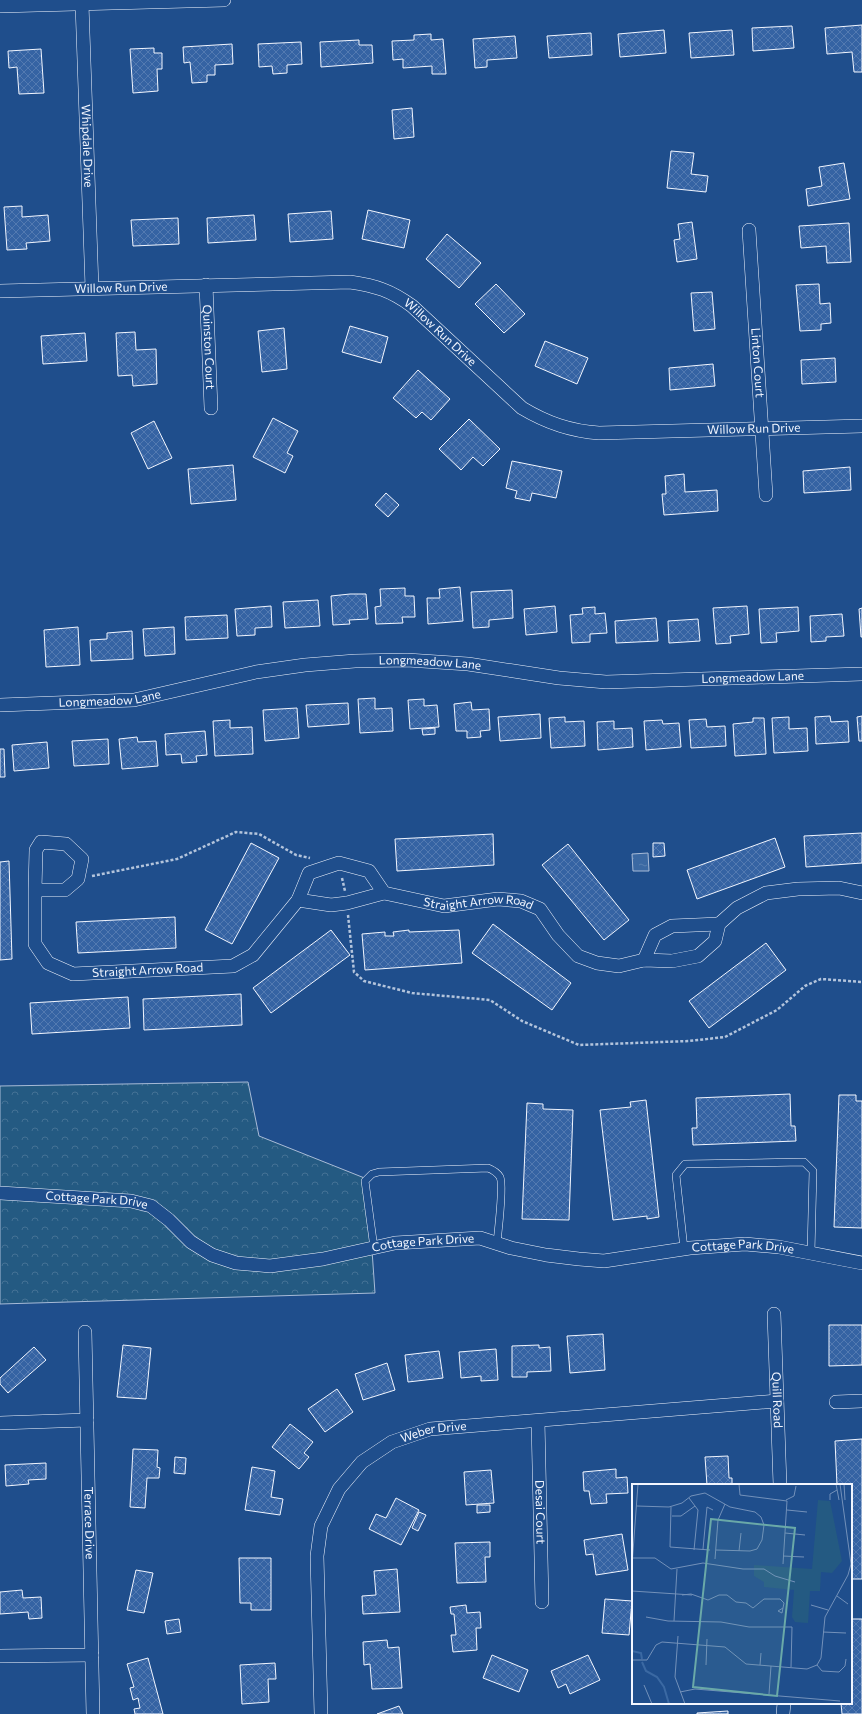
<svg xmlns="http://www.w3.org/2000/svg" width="862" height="1714" font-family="Commissioner,sans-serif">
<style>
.forest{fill:url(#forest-crowns);stroke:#a8bbd7}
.water{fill:url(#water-ripples);stroke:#a8bbd7}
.building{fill:url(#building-cross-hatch);stroke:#f2f6ff}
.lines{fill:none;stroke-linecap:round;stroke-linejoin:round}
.lane-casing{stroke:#f2f6ff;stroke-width:8}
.street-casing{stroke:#f2f6ff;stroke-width:14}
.path{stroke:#b3c4dc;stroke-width:2.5;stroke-dasharray:3 2;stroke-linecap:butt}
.lane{stroke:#1f4e8c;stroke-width:7}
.street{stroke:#1f4e8c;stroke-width:13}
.labels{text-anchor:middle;stroke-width:3;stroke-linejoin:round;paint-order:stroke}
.street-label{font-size:12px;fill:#f2f6ff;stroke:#1f4e8c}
.inset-river{fill:none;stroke:#3b69a3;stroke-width:2}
.inset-road{fill:none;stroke:#7391ba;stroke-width:1}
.view{fill:#6aa9a8;fill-opacity:0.15;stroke:#6aa9a8;stroke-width:2}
.inset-edge{fill:none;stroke:#f2f6ff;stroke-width:2}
</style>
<defs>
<pattern id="forest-crowns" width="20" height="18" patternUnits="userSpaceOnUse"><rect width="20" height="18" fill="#245a82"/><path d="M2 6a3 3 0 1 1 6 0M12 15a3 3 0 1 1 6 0" fill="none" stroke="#447295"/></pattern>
<pattern id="water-ripples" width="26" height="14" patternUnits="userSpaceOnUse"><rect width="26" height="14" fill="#3b69a3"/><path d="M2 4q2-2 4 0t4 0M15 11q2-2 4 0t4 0" fill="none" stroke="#587fb1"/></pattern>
<pattern id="building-cross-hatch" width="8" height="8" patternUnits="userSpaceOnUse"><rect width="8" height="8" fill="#3563a3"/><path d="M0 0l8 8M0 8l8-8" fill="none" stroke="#537ab1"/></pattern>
</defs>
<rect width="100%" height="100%" fill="#1f4e8c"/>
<!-- forest -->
<polygon class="forest" points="248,1082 259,1136 367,1179 375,1293 0,1304 0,1086"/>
<!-- water -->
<polygon class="water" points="648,853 649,871 633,871 632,854"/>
<!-- building -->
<g class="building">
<polygon points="862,25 862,72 854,72 852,52 827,54 825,28"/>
<polygon points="792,26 794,48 753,51 752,28"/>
<polygon points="664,30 666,53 620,57 618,34"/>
<polygon points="732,30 734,55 691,58 689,33"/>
<polygon points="591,33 592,55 549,58 547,36"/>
<polygon points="431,34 431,40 443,39 446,74 432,74 432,66 403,68 403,59 393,60 392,41 414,40 414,35"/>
<polygon points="515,36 517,58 487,60 487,67 475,68 473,39"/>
<polygon points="359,40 359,45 372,45 373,63 321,67 320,42"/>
<polygon points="301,42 302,64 287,65 287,73 273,74 272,66 259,67 258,44"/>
<polygon points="232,44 233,64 215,65 215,75 207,75 207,82 192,83 190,62 184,63 183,47"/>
<polygon points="154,48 154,53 162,53 162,69 157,69 158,91 133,93 130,49"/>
<polygon points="41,49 44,93 19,94 17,67 9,68 8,51"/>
<polygon points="412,108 414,137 394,139 392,110"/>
<polygon points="671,151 694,153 691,174 708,176 706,192 667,188"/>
<polygon points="844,163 850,199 808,206 806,189 822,186 819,167"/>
<polygon points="22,206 22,217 48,215 50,241 26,243 27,249 7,250 4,207"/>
<polygon points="368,210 410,220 404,248 362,239"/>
<polygon points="331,211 333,239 290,242 288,214"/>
<polygon points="254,215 256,240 208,243 207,218"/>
<polygon points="178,218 179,244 133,246 131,220"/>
<polygon points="692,222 697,259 677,262 674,240 680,239 678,224"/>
<polygon points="849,223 851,262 827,263 826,246 801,248 799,226"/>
<polygon points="447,234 481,263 459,288 426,259"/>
<polygon points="496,284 525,314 504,333 475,304"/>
<polygon points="819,284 820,304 830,303 831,323 821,324 821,330 800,331 796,285"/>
<polygon points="712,292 715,329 694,331 691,293"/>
<polygon points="350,326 388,337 381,363 342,352"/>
<polygon points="284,328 287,369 262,372 258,331"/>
<polygon points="135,332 136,350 156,349 157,384 133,386 132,375 118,376 116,333"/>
<polygon points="85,333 87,361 43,364 41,336"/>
<polygon points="545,341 588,358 577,384 535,366"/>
<polygon points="835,358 836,382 802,384 801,360"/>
<polygon points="713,364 715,386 670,390 669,368"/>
<polygon points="418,370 450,399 431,420 422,412 416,418 393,398"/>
<polygon points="273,418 298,431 287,453 293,456 285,473 253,457"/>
<polygon points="469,419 500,449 483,466 473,457 461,470 439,449"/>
<polygon points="154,421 172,458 148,469 131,433"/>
<polygon points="512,461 562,471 556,498 532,493 530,501 515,498 517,491 506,488"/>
<polygon points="233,465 236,500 191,504 188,469"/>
<polygon points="850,467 851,490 804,493 803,471"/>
<polygon points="684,474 685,492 717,490 718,511 664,515 662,494 666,494 665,476"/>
<polygon points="386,493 399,505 388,517 375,505"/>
<polygon points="460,587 463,621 428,624 427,598 440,598 439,589"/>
<polygon points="405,588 405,596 414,596 415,617 402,617 403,623 376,624 375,607 381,606 380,589"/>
<polygon points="512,590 513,618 489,620 489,627 473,628 471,592"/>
<polygon points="350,594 366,594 368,619 349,620 350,624 333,625 331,596"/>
<polygon points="318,600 320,626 285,628 283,602"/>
<polygon points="271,606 272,627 255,628 255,635 237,636 235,609"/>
<polygon points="555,606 557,632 526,635 524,609"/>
<polygon points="747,606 749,634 730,636 731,643 716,644 713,608"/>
<polygon points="595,607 595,614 605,613 607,633 590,634 590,642 572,643 570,615 583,614 582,608"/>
<polygon points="798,607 799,631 776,633 777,642 761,643 759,609"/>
<polygon points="862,608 862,637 861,637 859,609"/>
<polygon points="842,614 844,636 826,637 826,641 811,642 810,616"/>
<polygon points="227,615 228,638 186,640 185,617"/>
<polygon points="656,618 658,641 616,643 615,621"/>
<polygon points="698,619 700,641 669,643 668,621"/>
<polygon points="78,627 80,665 46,667 44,630"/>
<polygon points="174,627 175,654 145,656 143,629"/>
<polygon points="132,631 133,659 91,661 90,640 107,639 107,633"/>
<polygon points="375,698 375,709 392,708 393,731 360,733 358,699"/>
<polygon points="424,699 424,706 437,705 439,727 410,729 408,700"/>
<polygon points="471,702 472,710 489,709 490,730 480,731 481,737 467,738 467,731 456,731 454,704"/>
<polygon points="348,703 349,724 308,727 306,705"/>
<polygon points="297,708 299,738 265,741 263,710"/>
<polygon points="540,714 541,738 500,741 498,717"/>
<polygon points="830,716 831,722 848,721 849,742 816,744 815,717"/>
<polygon points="862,716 862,741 859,741 857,717"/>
<polygon points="565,717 565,722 584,721 585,746 551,748 549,718"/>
<polygon points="789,717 789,729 807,728 808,751 774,753 772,718"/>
<polygon points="753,718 764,718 766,754 735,756 733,724 753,722"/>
<polygon points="706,719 707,727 725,726 726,746 691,748 689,720"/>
<polygon points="230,720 230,728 252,727 253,754 215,756 213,721"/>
<polygon points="662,720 663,724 679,723 681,747 646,750 644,721"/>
<polygon points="614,721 614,729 632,728 633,747 598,750 597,722"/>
<polygon points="435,728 435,734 423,735 422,729"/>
<polygon points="205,731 207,755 196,756 197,762 182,763 181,754 166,755 165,734"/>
<polygon points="137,737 138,742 156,741 158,766 122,769 119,739"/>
<polygon points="108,739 109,764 74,766 72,741"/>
<polygon points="47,742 49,768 14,771 12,745"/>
<polygon points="0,749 4,749 5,777 0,777"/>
<polygon points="862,833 862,863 806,867 804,836"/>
<polygon points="493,834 494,865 397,871 395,839"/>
<polygon points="775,838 785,867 697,899 687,870"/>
<polygon points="251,843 279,858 232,944 205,930"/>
<polygon points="653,843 664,843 665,856 653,857"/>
<polygon points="568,844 629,920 604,940 542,865"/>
<polygon points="9,861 12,959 0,960 0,862"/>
<polygon points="175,917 176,948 78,953 76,922"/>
<polygon points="493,924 571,983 552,1010 472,953"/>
<polygon points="331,930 350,955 271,1013 253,988"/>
<polygon points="409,930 409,932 459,930 462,963 365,970 362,934 385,932 385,936 394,936 393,932"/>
<polygon points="766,943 786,970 709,1028 689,1001"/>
<polygon points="241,994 242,1025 144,1030 143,999"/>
<polygon points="128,997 130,1028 32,1034 30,1003"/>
<polygon points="790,1094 791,1126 795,1126 796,1141 693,1145 692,1128 697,1128 696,1098"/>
<polygon points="839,1095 856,1095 856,1101 862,1101 862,1228 834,1227"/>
<polygon points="646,1100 659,1217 647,1219 647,1216 613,1220 600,1110 631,1107 630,1102"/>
<polygon points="527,1103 543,1104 543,1109 573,1110 569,1220 522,1219"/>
<polygon points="829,1325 862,1325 862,1365 829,1366"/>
<polygon points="603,1334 605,1370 570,1373 567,1336"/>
<polygon points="123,1345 151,1348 146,1399 117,1397"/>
<polygon points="539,1345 539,1348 550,1347 551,1371 527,1372 527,1377 512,1377 512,1346"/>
<polygon points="34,1347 46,1360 8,1393 0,1384 0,1378"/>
<polygon points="496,1349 498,1380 481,1381 481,1376 461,1378 459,1352"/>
<polygon points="439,1351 443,1378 408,1382 405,1355"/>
<polygon points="387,1363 395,1390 363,1400 355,1374"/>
<polygon points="337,1389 353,1412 325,1432 308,1409"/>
<polygon points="290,1424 313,1442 304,1453 309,1457 299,1469 272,1447"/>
<polygon points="862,1439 862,1579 851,1579 851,1485 837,1485 835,1441"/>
<polygon points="133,1449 158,1450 157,1467 160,1468 159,1478 147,1478 145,1508 130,1507"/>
<polygon points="728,1456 729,1478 732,1478 732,1485 707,1485 705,1457"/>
<polygon points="175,1457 186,1458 185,1474 174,1473"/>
<polygon points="46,1463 46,1479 28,1480 29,1484 6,1486 5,1465"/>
<polygon points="252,1467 275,1471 271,1497 283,1499 280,1515 245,1510"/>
<polygon points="616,1469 616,1478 627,1477 628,1493 606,1494 607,1503 591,1504 589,1491 584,1491 583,1472"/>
<polygon points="491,1470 494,1503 466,1505 464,1472"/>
<polygon points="396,1498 419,1510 401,1545 369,1529 376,1514 386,1518"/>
<polygon points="477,1505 490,1505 490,1512 477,1513"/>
<polygon points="419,1512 426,1515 418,1531 412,1528"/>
<polygon points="622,1534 628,1570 596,1575 593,1554 586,1555 584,1540"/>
<polygon points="490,1542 490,1557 485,1557 486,1582 457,1583 455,1543"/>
<polygon points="239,1558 271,1558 271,1610 251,1610 251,1603 240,1603"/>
<polygon points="397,1569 400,1612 363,1614 362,1596 376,1595 374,1571"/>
<polygon points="136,1570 153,1573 144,1613 127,1610"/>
<polygon points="22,1590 23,1598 41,1597 42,1618 29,1619 28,1612 0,1614 0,1592"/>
<polygon points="605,1599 632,1601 629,1635 602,1633"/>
<polygon points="466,1605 467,1613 480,1612 481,1628 476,1628 477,1650 453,1652 451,1635 456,1635 454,1614 451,1614 450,1607"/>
<polygon points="179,1619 181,1632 167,1634 165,1621"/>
<polygon points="851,1619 862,1619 862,1714 842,1714 841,1703 851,1703"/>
<polygon points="387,1640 388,1648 399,1647 402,1688 372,1689 370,1664 364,1665 363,1642"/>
<polygon points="492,1655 528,1670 519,1692 483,1678"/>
<polygon points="588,1655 600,1680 570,1694 566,1684 558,1688 551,1671"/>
<polygon points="148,1658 163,1714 135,1714 134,1709 140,1708 138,1698 133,1700 130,1688 134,1687 127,1664"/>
<polygon points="275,1663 276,1679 268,1679 269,1702 242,1704 240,1665"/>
<polygon points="399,1706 403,1714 377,1714"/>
<polygon points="728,1711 728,1714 697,1714 697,1713"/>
</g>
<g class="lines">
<!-- lane casing -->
<g class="lane-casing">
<g id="lane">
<path d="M374 1248 365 1181 372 1174 379 1172 488 1168C493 1170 497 1172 500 1177 504 1186 498 1231 497 1243"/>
<polyline points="684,1249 676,1175 685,1164 804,1162 813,1171 811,1252"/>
</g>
</g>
<!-- street casing -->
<g class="street-casing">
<g id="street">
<path id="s1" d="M82 4 92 288"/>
<polyline points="0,6 224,0"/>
<path id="s2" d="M749 230 766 495"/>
<path id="s3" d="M206 285 211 408"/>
<path id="s4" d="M0 291 350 282C376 286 390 290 412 306L522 408C547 423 570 431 599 433L862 426"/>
<path id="s5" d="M0 705 134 700 256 672 305 665 355 661 407 660 468 664 559 678 606 682 862 674"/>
<path id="s6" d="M35 890 36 850 41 842 66 844 82 859 78 879 65 890H35V944L48 963 73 974 233 966 253 955 298 900 309 873 339 863 369 871 384 893"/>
<path id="s7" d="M298 900 331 905 347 903 384 893 444 906 498 899 521 901 540 909 558 935 578 956 597 963 619 966 644 960 672 961 698 956 715 941 719 924 737 908 766 893 798 889 839 888 862 893"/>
<polyline points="644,960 655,935 672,926 719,924"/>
<path id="s8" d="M0 1193 131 1201 151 1206 169 1220 191 1242 212 1255 236 1263 270 1266 323 1259 395 1243 480 1238 511 1248 546 1255 579 1259 604 1261 690 1248 745 1244 779 1247 862 1263"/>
<path id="s9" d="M774 1314 780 1485"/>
<path id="s10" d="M85 1332 93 1714"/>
<polyline points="836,1402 862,1401"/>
<path id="s11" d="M538 1421 542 1602"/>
<polyline points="0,1423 87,1420"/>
<polyline points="0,1656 92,1655"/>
<path id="s12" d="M321 1714 317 1556 321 1526 339 1489 362 1462 392 1442 430 1429 777 1401"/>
<polyline points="783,1714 784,1703"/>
</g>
</g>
<!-- path -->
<g class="path">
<polyline points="92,876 177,859 236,832 259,834 296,855 310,858"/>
<polyline points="342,878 345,891"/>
<polyline points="348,915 354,972 364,981 412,993 490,1000 522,1021 579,1045 689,1041 725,1037 777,1010 805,986 821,979 862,982"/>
</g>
<!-- lane -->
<use href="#lane" class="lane"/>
<!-- street -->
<use href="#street" class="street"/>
</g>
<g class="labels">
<!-- street labels -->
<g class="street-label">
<text dy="4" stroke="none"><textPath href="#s1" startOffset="142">Whipdale Drive</textPath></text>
<text dy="4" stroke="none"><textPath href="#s4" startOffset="121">Willow Run Drive</textPath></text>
<text dy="4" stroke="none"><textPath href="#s4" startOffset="456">Willow Run Drive</textPath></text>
<text dy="4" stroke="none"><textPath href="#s3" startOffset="62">Quinston Court</textPath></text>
<text dy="4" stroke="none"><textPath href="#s2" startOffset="133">Linton Court</textPath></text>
<text dy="4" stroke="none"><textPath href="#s4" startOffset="804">Willow Run Drive</textPath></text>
<text dy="4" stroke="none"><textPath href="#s5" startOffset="434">Longmeadow Lane</textPath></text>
<text dy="4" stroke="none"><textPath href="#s5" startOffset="758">Longmeadow Lane</textPath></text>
<text dy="4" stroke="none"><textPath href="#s5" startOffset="110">Longmeadow Lane</textPath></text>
<text dy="4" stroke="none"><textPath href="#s7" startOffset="184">Straight Arrow Road</textPath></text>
<text dy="4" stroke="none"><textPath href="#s6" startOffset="343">Straight Arrow Road</textPath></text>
<text dy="4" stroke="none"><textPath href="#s8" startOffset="97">Cottage Park Drive</textPath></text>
<text dy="4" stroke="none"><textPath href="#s8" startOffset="445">Cottage Park Drive</textPath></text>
<text dy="4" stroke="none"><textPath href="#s8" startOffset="769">Cottage Park Drive</textPath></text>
<text dy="4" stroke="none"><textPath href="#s9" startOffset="86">Quill Road</textPath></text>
<text dy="4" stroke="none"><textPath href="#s12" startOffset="344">Weber Drive</textPath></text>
<text dy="4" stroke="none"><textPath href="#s11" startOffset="91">Desai Court</textPath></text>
<text dy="4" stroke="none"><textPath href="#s10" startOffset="191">Terrace Drive</textPath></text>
</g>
</g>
<!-- overview -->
<g transform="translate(632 1484)">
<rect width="220" height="220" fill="#1f4e8c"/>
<path d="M186 16 198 17 210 77 200 89 189 88 188 107H178L176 139 163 138 160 133 162 106 132 103V98L122 92V81L180 85Z" fill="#245a82"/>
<path class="inset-river" d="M0 167 9 169 10 175M10 178 14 187 25 193 32 203 37 220"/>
<path class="inset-road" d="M107 0 108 11 155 17 151 80M204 0 207 16M212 0 213 16M57 14 66 26 62 66M154 16 162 12 164 2M198 16V10L205 6M5 22 37 23 50 19 59 12 73 9 98 23 123 28 129 33 132 41 130 56 125 65 118 67 84 66M39 23 38 63 78 66M155 26 175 28M40 32H49L63 22M153 49 173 51M71 65 75 23 81 26M107 67 109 49M151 72 172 73M1 74H23L39 85 71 79 111 85H132L143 92 163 98M83 75 86 36 93 20M0 81 6 0M0 107 60 111M50 111 59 110 76 116 87 111H95L104 118 114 119 121 124 132 115H148L152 119 151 124 146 127 150 129 151 124M205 112 216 120M179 121 196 126M14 133 36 137 89 138 117 143H160L159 183M42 137 45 85M191 148 214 149M46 152 43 193 53 220M0 176H15L24 161 30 158 93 163 114 180 175 185 185 181 189 174 193 133 216 91 219 80 208 0M74 181 75 155M128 181 129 169M185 181 190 187 207 188 213 182 214 175M12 201 20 220M48 208 63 205 208 217M137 210 139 182"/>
<path class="view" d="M79 35 163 44 145 212 61 203Z"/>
<rect width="220" height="220" class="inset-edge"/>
</g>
</svg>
